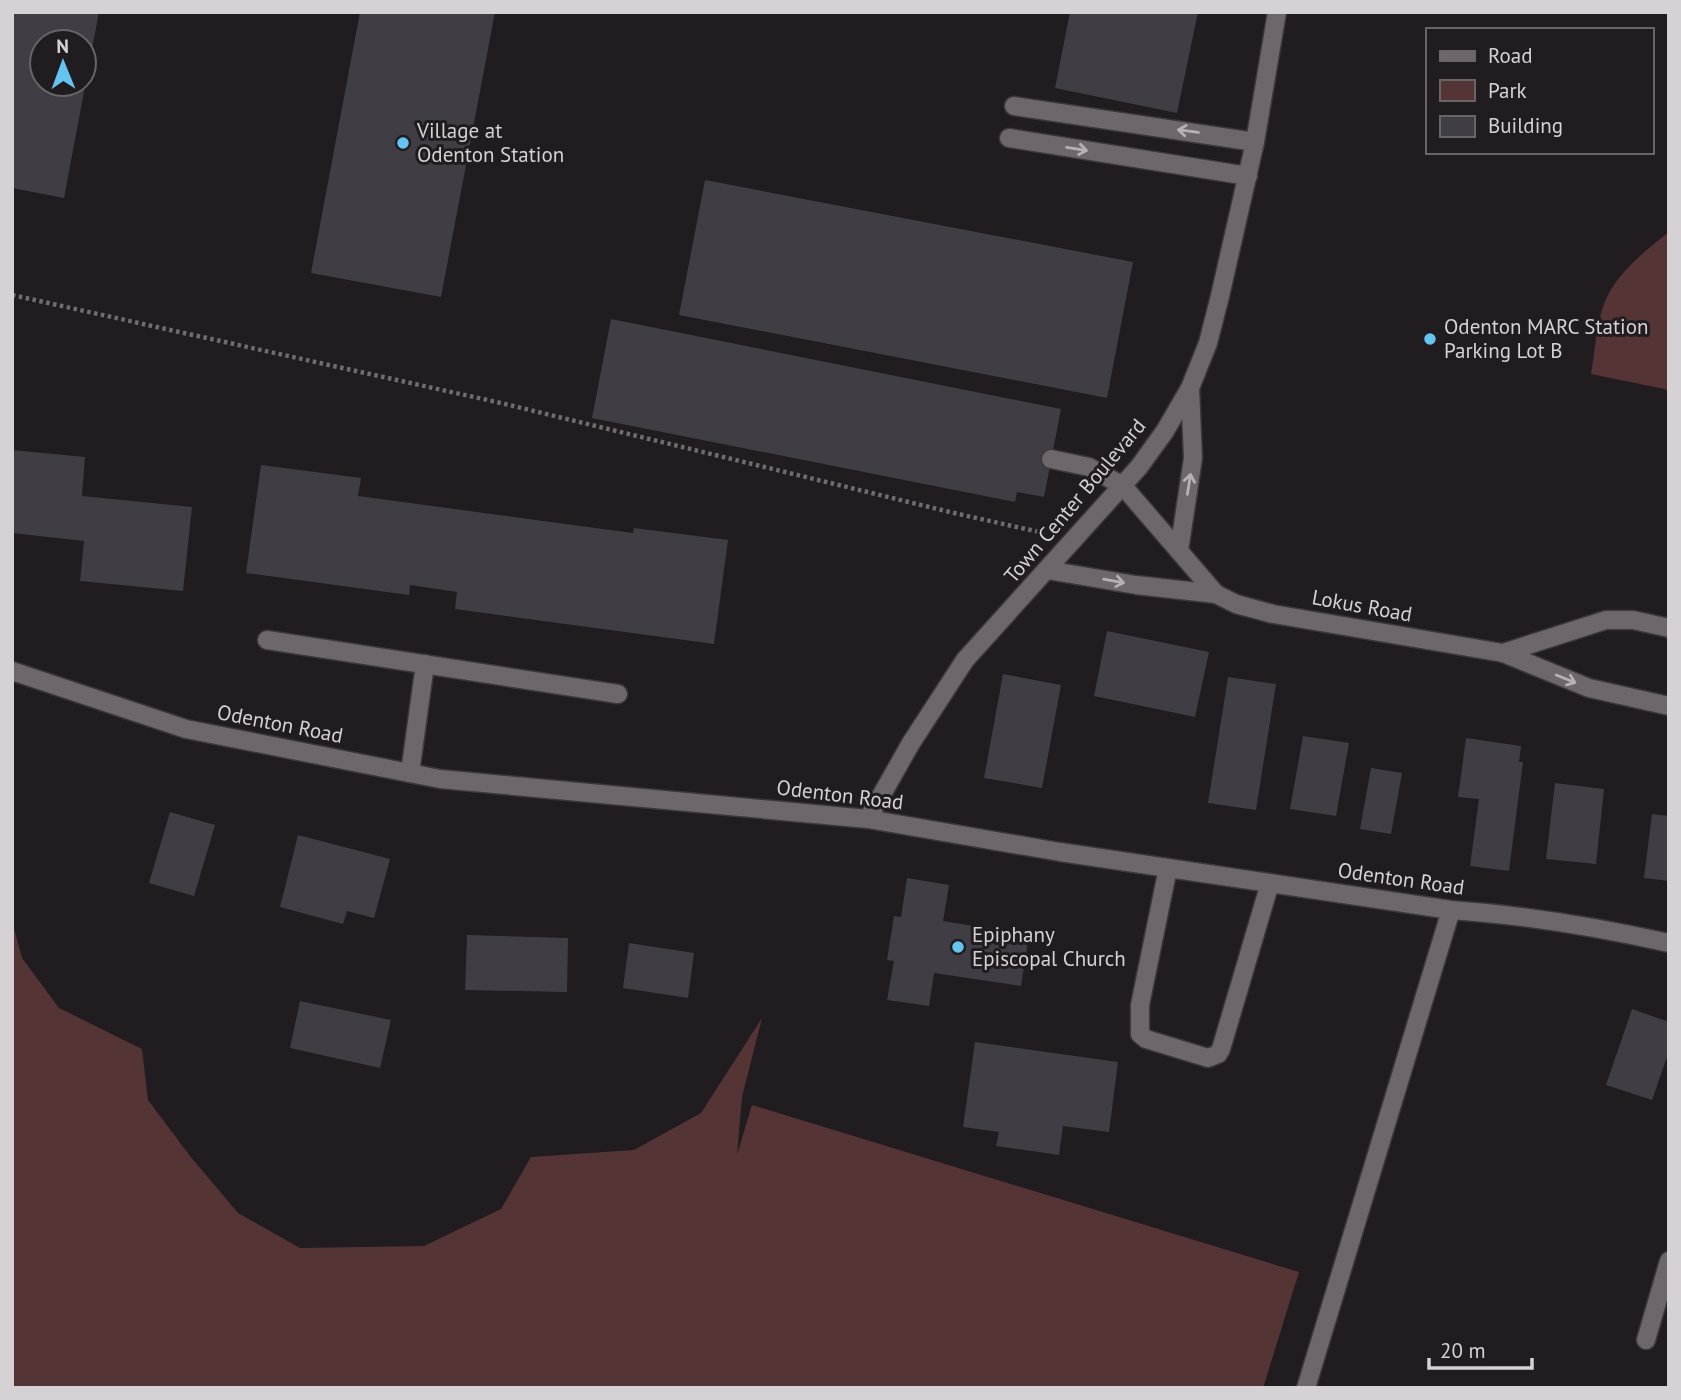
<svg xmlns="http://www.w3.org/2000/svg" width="1681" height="1400" font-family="'PT Sans',sans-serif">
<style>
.green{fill:#553436}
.building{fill:#413d44;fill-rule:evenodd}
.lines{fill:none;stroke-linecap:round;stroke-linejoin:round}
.lane-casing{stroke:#3b373a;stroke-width:21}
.street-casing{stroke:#3b373a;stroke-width:21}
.path{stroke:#716c70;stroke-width:4.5;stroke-dasharray:3.5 3.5;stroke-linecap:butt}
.lane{stroke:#6d666b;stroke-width:18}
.street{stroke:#6d666b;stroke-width:18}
.oneway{stroke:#b6b1b4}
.poi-dot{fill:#65c4ef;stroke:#211c20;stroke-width:2.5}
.labels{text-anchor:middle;stroke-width:6;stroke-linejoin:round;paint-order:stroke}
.poi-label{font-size:21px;fill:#d5d1d4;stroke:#211c20;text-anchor:start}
.street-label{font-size:21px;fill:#d5d1d4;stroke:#211c20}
</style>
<rect width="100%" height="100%" fill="#211c20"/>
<!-- green -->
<g class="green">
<path d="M1669 232V390L1591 374C1595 352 1596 325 1604 304 1615 274 1645 251 1669 232Z"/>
<polygon points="12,921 22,958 59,1008 142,1049 148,1100 190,1156 238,1213 300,1248 424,1246 501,1209 531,1157 634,1150 701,1113 762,1018 742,1097 737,1155 752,1105 1299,1272 1263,1388 12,1388"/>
</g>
<!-- building -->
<g class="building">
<path d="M12 12H99L64 198 12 188ZM42 42H84V84H42Z"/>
<polygon points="360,12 495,12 441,297 311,273"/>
<polygon points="1070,12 1198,12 1177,113 1055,88"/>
<polygon points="705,180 1133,262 1107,398 679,315"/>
<polygon points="611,319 1061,409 1044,497 1017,492 1015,502 592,418"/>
<polygon points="12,450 85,457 82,496 192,507 183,591 80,581 84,541 12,533"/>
<polygon points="261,465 361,478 358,496 633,533 634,528 728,540 714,644 455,609 457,592 410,585 409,595 246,573"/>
<polygon points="1107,631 1209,652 1195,717 1094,696"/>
<polygon points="1003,674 1061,685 1042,788 984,778"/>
<polygon points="1228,677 1276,684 1256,810 1208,803"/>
<polygon points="1303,736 1349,743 1336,816 1290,809"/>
<polygon points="1466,738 1521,746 1519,762 1523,762 1509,871 1470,866 1479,799 1458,797"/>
<polygon points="1371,768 1402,773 1391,834 1360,829"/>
<polygon points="1555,783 1604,789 1596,864 1546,859"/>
<polygon points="170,812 215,825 194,896 149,883"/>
<polygon points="1652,814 1669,816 1669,881 1644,878"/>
<polygon points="298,835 390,859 374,918 347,911 343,924 280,907"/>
<polygon points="907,878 949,885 943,921 1029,935 1021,986 934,973 929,1006 887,1000 894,961 887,960 894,916 901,917"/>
<polygon points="467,935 568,938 567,992 465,990"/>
<polygon points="629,943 694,953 688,998 623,988"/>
<polygon points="300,1001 391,1020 380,1068 290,1048"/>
<polygon points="1632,1009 1669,1022 1669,1051 1652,1100 1606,1085"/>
<polygon points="975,1042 1118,1062 1109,1132 1063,1126 1059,1155 996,1146 999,1132 963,1127"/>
</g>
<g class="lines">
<!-- lane casing -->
<g class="lane-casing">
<g id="lane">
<polyline points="1014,106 1255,142"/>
<polyline points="1009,138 1248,176"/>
<polyline points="1051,459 1089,467 1123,486"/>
<polyline points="267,640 618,694"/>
<polyline points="1503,653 1589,688 1669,706"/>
<polyline points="1503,653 1606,620 1633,620 1669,628"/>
<polyline points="410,773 425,664"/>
<polyline points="1168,868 1140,1005 1140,1034 1146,1039 1208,1058 1218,1054 1221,1049 1270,883"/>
<polyline points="1646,1340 1669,1261"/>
<polyline points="1306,1388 1451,910"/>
</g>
</g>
<!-- street casing -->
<g class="street-casing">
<g id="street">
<polyline points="1123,486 1216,594 1236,604 1273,614 1503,653"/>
<polyline points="1179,551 1193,458 1190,388"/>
<polyline points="1047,570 1136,585 1216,594"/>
<path d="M12 671 186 729 440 779 868 819 1060 852 1451 910C1524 915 1597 927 1669 943"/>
<polyline points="868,819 911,743 965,660 1139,467 1165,431 1190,388 1208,343 1220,296 1255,142 1277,12"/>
</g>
</g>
<!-- path -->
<polyline class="path" points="12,295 501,403 954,513 1044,533"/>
<!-- lane -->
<use href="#lane" class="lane"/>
<!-- street -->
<use href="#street" class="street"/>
</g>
<!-- one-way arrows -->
<defs><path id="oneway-shaft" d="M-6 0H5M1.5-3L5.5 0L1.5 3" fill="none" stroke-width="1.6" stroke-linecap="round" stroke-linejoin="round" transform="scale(1.75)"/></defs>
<g class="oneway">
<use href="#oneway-shaft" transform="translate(1188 131) rotate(-172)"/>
<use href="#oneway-shaft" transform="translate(1077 149) rotate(9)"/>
<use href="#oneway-shaft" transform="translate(1189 484) rotate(-81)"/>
<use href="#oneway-shaft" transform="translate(1114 581) rotate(10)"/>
<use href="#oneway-shaft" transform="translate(1566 679) rotate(22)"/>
</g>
<!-- markers -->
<g class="poi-dot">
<circle cx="403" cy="143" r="7"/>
<circle cx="1430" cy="339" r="7"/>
<circle cx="958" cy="947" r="7"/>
</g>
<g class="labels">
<!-- poi labels -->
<g class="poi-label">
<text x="417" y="138">Village at<tspan x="417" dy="24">Odenton Station</tspan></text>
<text x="1444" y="334">Odenton MARC Station<tspan x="1444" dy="24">Parking Lot B</tspan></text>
<text x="972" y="942">Epiphany<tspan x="972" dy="24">Episcopal Church</tspan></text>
</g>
<!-- street labels -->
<g class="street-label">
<text transform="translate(1075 501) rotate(-50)" y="7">Town Center Boulevard</text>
<text transform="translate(1362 606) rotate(10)" y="7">Lokus Road</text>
<text transform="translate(280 724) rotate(11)" y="7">Odenton Road</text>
<text transform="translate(840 795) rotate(7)" y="7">Odenton Road</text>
<text transform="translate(1401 879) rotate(8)" y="7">Odenton Road</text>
</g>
</g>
<!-- border -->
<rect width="1681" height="1400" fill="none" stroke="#d5d1d4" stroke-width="28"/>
<!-- legend -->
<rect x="1426" y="28" width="228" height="126" fill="#211c20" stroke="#696468" stroke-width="2"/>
<rect x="1440" y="51" width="35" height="10" fill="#6d666b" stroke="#696468" stroke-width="2"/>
<text x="1488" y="63" font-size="21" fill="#d5d1d4">Road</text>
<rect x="1440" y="80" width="35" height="21" fill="#553436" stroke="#696468" stroke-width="2"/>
<text x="1488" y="98" font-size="21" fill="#d5d1d4">Park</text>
<rect x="1440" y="116" width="35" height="21" fill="#413d44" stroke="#696468" stroke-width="2"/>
<text x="1488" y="133" font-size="21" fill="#d5d1d4">Building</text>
<!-- north arrow -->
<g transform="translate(63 63) rotate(359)"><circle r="33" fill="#211c20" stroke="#696468" stroke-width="2"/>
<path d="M0-5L12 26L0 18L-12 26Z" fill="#65c4ef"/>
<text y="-10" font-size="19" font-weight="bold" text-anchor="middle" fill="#d5d1d4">N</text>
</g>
<!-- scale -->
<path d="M1429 1358v10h103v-10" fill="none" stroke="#d5d1d4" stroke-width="3.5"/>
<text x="1440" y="1358" font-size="21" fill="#d5d1d4" stroke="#211c20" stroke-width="5" paint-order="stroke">20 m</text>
</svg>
